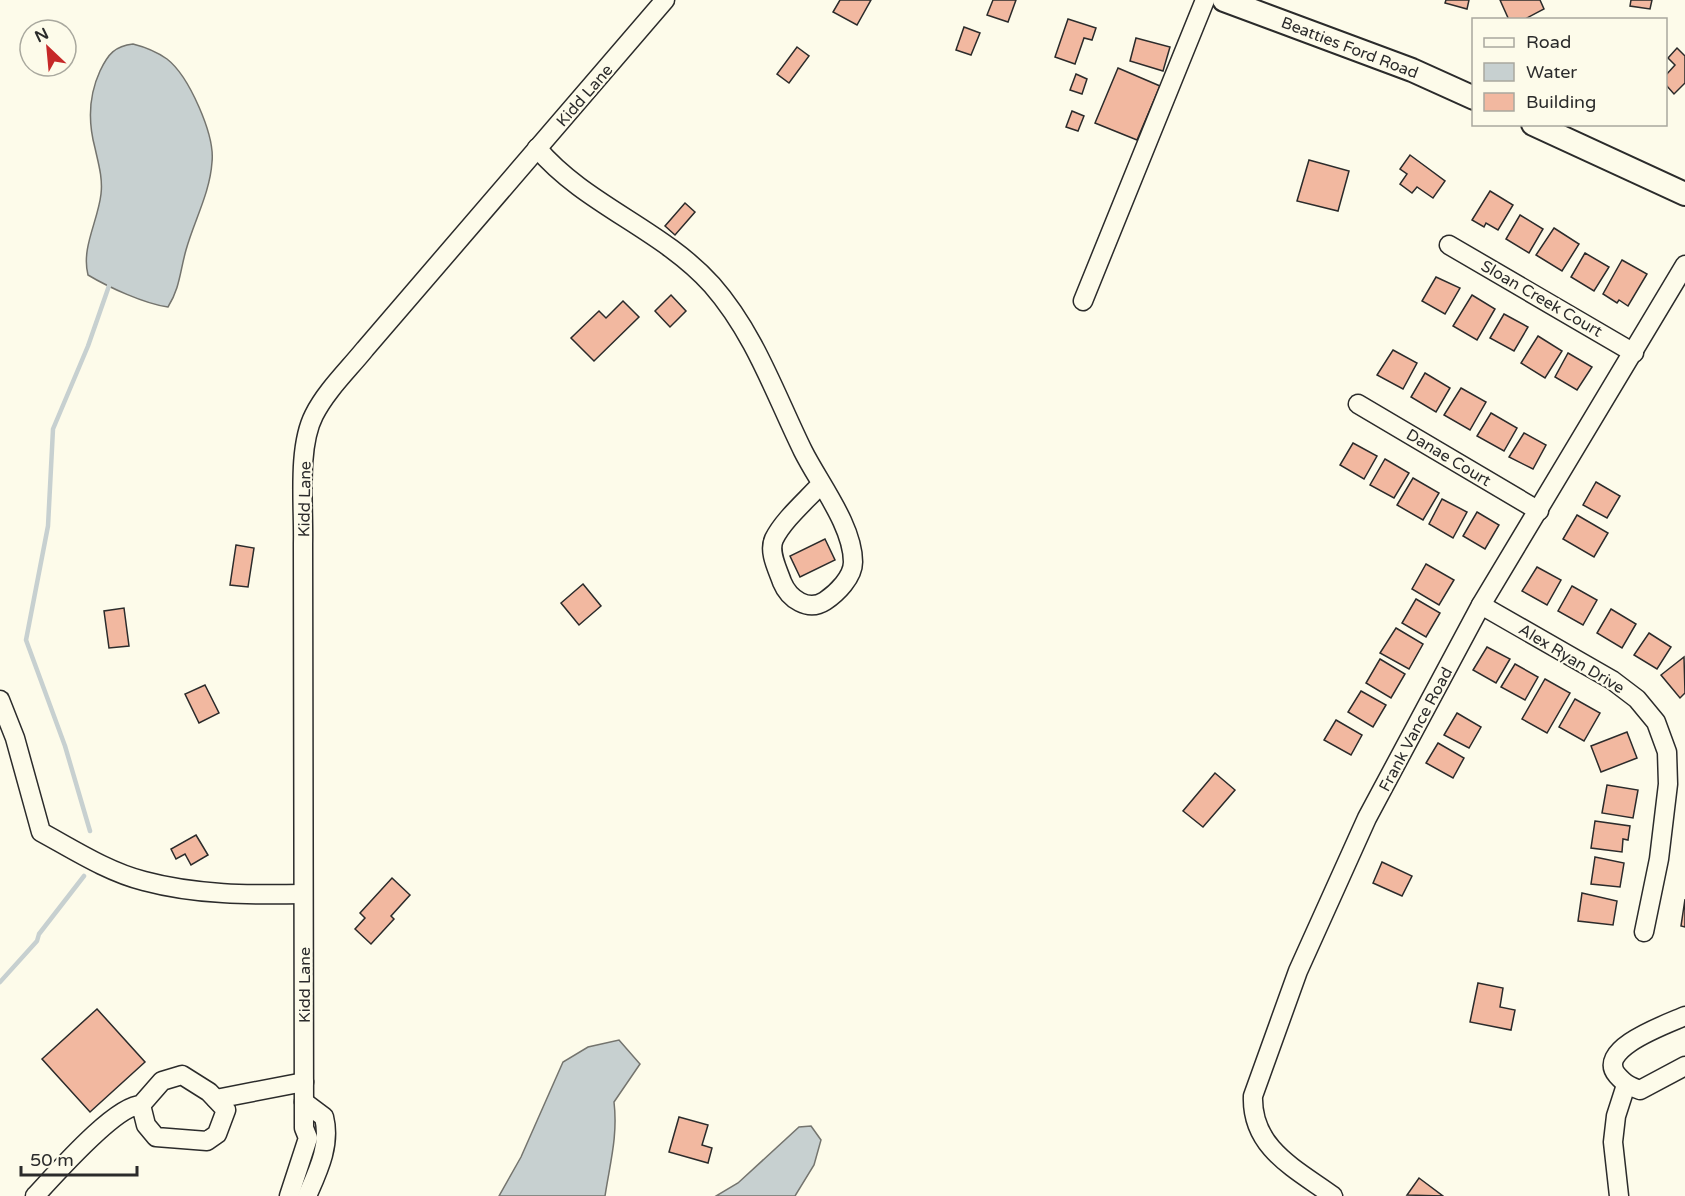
<svg xmlns="http://www.w3.org/2000/svg" width="1685" height="1196" font-family="'Varela Round',sans-serif">
<style>
.water{fill:#c7d0d0;stroke:#74746e;stroke-width:1.5}
.lines{fill:none;stroke-linecap:round;stroke-linejoin:round}
.stream{stroke:#c7d0d0;stroke-width:4.5}
.building{fill:#f2b8a0;stroke:#2b2b2b;stroke-width:1.5}
.minor-casing{stroke:#2b2b2b;stroke-width:21}
.major-casing{stroke:#2b2b2b;stroke-width:26}
.minor{stroke:#fdfbea;stroke-width:18}
.major{stroke:#fdfbea;stroke-width:22}
.labels{text-anchor:middle;stroke-width:4.5;stroke-linejoin:round;paint-order:stroke}
.street-label{font-size:16px;fill:#2b2b2b;stroke:#fdfbea}
</style>
<rect width="100%" height="100%" fill="#fdfbea"/>
<!-- water -->
<g class="water">
<path d="M133 44C145 47 157 52 167 59 189 76 215 135 212 162 210 193 194 221 186 250 180 271 180 288 168 307 145 304 108 287 88 275 81 248 98 221 101 194 103 178 98 162 95 148 88 122 89 95 100 71 108 54 115 46 133 44Z"/>
<path d="M619 1040 640 1064 614 1102C618 1136 610 1163 605 1196H499L521 1157 563 1062 588 1047Z"/>
<polygon points="811,1126 821,1140 814,1165 795,1196 716,1196 738,1183 799,1127"/>
</g>
<g class="lines">
<!-- stream -->
<g class="stream">
<polyline points="90,831 65,746 26,640 48,526 53,429 88,346 110,283"/>
<polyline points="0,982 37,941 39,934 84,876"/>
</g>
</g>
<!-- building -->
<g class="building">
<polygon points="840,0 871,0 857,25 833,12"/>
<polygon points="993,0 1016,0 1008,22 987,15"/>
<polygon points="1446,0 1469,0 1467,9 1445,3"/>
<polygon points="1500,0 1540,0 1544,9 1523,20 1509,20"/>
<polygon points="1631,0 1652,0 1650,9 1630,6"/>
<polygon points="1068,19 1096,28 1092,40 1084,38 1075,64 1055,57"/>
<polygon points="964,27 980,33 971,55 956,50"/>
<polygon points="1136,38 1170,47 1163,71 1130,61"/>
<polygon points="797,47 809,56 789,83 777,74"/>
<polygon points="1677,48 1685,56 1685,83 1674,94 1666,85 1666,75 1675,65 1668,58"/>
<polygon points="1118,68 1160,86 1137,140 1095,123"/>
<polygon points="1076,74 1087,79 1082,94 1070,90"/>
<polygon points="1072,111 1084,116 1078,131 1066,127"/>
<polygon points="1410,155 1445,181 1433,198 1417,187 1412,193 1400,184 1407,174 1400,169"/>
<polygon points="1309,160 1349,171 1338,211 1297,201"/>
<polygon points="1490,191 1513,205 1498,230 1486,223 1484,227 1472,220"/>
<polygon points="685,203 695,212 675,235 665,226"/>
<polygon points="1520,215 1543,229 1529,253 1506,239"/>
<polygon points="1554,228 1579,244 1562,271 1536,255"/>
<polygon points="1585,253 1609,267 1594,291 1571,277"/>
<polygon points="1622,260 1647,274 1628,306 1619,300 1617,303 1603,294"/>
<polygon points="1436,277 1460,288 1445,314 1422,301"/>
<polygon points="671,295 686,311 670,327 655,311"/>
<polygon points="1472,295 1495,309 1477,340 1453,326"/>
<polygon points="623,301 639,317 594,361 571,338 599,311 606,318"/>
<polygon points="1504,314 1528,327 1514,351 1490,338"/>
<polygon points="1538,336 1562,351 1545,378 1521,363"/>
<polygon points="1393,350 1417,363 1403,389 1377,375"/>
<polygon points="1568,353 1592,367 1577,390 1555,377"/>
<polygon points="1425,373 1450,388 1436,412 1411,397"/>
<polygon points="1461,388 1486,402 1470,430 1444,415"/>
<polygon points="1491,413 1517,428 1504,451 1477,436"/>
<polygon points="1524,433 1546,445 1533,469 1509,457"/>
<polygon points="1353,443 1377,456 1364,479 1340,465"/>
<polygon points="1385,459 1409,473 1394,498 1370,485"/>
<polygon points="1413,478 1439,493 1423,520 1397,505"/>
<polygon points="1596,482 1620,496 1607,518 1583,505"/>
<polygon points="1442,499 1467,512 1453,538 1429,524"/>
<polygon points="1477,512 1499,525 1485,549 1463,536"/>
<polygon points="1577,515 1608,533 1594,557 1563,539"/>
<polygon points="825,539 835,560 800,577 790,556"/>
<polygon points="236,545 254,548 248,587 230,585"/>
<polygon points="1426,564 1454,580 1439,605 1412,589"/>
<polygon points="1537,567 1561,580 1547,605 1522,591"/>
<polygon points="583,584 601,606 579,625 561,603"/>
<polygon points="1572,586 1597,600 1583,625 1558,611"/>
<polygon points="1416,599 1440,613 1426,637 1402,623"/>
<polygon points="124,608 129,646 109,648 104,611"/>
<polygon points="1611,609 1636,624 1622,648 1597,633"/>
<polygon points="1396,628 1423,644 1409,669 1380,653"/>
<polygon points="1649,633 1671,647 1657,669 1634,655"/>
<polygon points="1487,647 1510,659 1496,683 1473,670"/>
<polygon points="1684,657 1685,693 1680,698 1661,675"/>
<polygon points="1380,659 1405,674 1391,698 1366,683"/>
<polygon points="1515,664 1538,677 1525,700 1501,687"/>
<polygon points="1545,679 1570,693 1547,733 1522,719"/>
<polygon points="205,685 219,713 199,723 185,694"/>
<polygon points="1361,691 1386,705 1373,727 1348,712"/>
<polygon points="1575,699 1600,713 1584,741 1559,727"/>
<polygon points="1457,713 1481,727 1469,748 1444,735"/>
<polygon points="1336,720 1362,735 1351,755 1324,740"/>
<polygon points="1627,732 1637,758 1601,772 1591,746"/>
<polygon points="1438,743 1464,758 1453,778 1426,763"/>
<polygon points="1215,773 1235,790 1203,827 1183,811"/>
<polygon points="1607,785 1638,790 1633,818 1602,813"/>
<polygon points="1595,821 1630,826 1628,840 1623,839 1622,852 1591,848"/>
<polygon points="196,835 208,855 191,865 185,854 176,859 171,849"/>
<polygon points="1595,857 1624,863 1620,887 1591,884"/>
<polygon points="1382,862 1412,876 1402,896 1373,883"/>
<polygon points="392,878 410,895 391,916 394,919 371,944 355,929 365,918 360,913"/>
<polygon points="1582,893 1617,901 1613,925 1578,921"/>
<polygon points="1685,899 1685,927 1681,926"/>
<polygon points="1478,983 1503,988 1500,1007 1515,1010 1511,1030 1470,1022"/>
<polygon points="97,1009 145,1062 90,1112 42,1059"/>
<polygon points="679,1117 708,1125 702,1145 712,1148 708,1163 669,1152"/>
<polygon points="1419,1178 1443,1196 1407,1195"/>
</g>
<g class="lines">
<!-- minor casing -->
<g class="minor-casing">
<g id="minor">
<path d="M537 148C585 205 662 229 712 285 755 334 775 394 803 451 819 483 853 526 853 562 853 577 837 593 825 601 808 612 789 599 782 582 778 570 768 552 774 539 784 519 807 500 821 484"/>
<polyline points="1449,245 1634,353"/>
<polyline points="1083,301 1205,0"/>
<polyline points="1358,404 1539,511"/>
<polyline points="1481,605 1612,680 1637,699 1656,722 1667,752 1668,784 1659,859 1644,932"/>
<path d="M0 700 15 738 41 832C74 850 108 872 144 881 196 895 250 895 303 894"/>
<path d="M1685 1016C1667 1024 1595 1049 1617 1075 1625 1084 1629 1086 1640 1090L1685 1066"/>
<polyline points="216,1099 304,1082"/>
<path d="M304 1102 324 1117C331 1145 318 1171 307 1196"/>
<path d="M35 1196C54 1176 115 1105 141 1105L162 1081 182 1075 209 1092 226 1110 217 1134 207 1141 156 1137 146 1125 141 1105"/>
<path d="M289 1196 308 1138 304 1128 303 544C304 507 297 448 314 415 326 391 348 370 365 349L665 0"/>
<path d="M1333 1196C1296 1169 1251 1148 1253 1096L1298 971 1367 818 1481 605 1685 265"/>
<polyline points="1619,1196 1613,1142 1616,1116 1626,1085"/>
</g>
</g>
<!-- major casing -->
<g class="major-casing">
<g id="major">
<polyline points="1224,0 1412,70 1474,98"/>
<polyline points="1533,124 1685,194"/>
</g>
</g>
<!-- minor -->
<use href="#minor" class="minor"/>
<!-- major -->
<use href="#major" class="major"/>
</g>
<g class="labels">
<!-- street labels -->
<g class="street-label">
<text transform="translate(1350 47) rotate(21)" y="6">Beatties Ford Road</text>
<text transform="translate(584 95) rotate(-49)" y="6">Kidd Lane</text>
<text transform="translate(1542 298) rotate(30)" y="6">Sloan Creek Court</text>
<text transform="translate(1449 457) rotate(31)" y="6">Danae Court</text>
<text transform="translate(304 499) rotate(-89)" y="6">Kidd Lane</text>
<text transform="translate(1572 658) rotate(31)" y="6">Alex Ryan Drive</text>
<text transform="translate(1415 729) rotate(-62)" y="6">Frank Vance Road</text>
<text transform="translate(304 985) rotate(-90)" y="6">Kidd Lane</text>
</g>
</g>
<!-- legend -->
<rect x="1472" y="18" width="195" height="108" fill="#fdfbea" stroke="#a9a89e" stroke-width="1.5"/>
<rect x="1484" y="38" width="30" height="9" fill="#fdfbea" stroke="#a9a89e" stroke-width="1.5"/>
<text x="1526" y="48" font-size="18" fill="#2b2b2b">Road</text>
<rect x="1484" y="63" width="30" height="18" fill="#c7d0d0" stroke="#a9a89e" stroke-width="1.5"/>
<text x="1526" y="78" font-size="18" fill="#2b2b2b">Water</text>
<rect x="1484" y="93" width="30" height="18" fill="#f2b8a0" stroke="#a9a89e" stroke-width="1.5"/>
<text x="1526" y="108" font-size="18" fill="#2b2b2b">Building</text>
<!-- north arrow -->
<g transform="translate(48 48) rotate(334)"><circle r="28" fill="#fdfbea" stroke="#a9a89e" stroke-width="1.5"/>
<path d="M0-4.5L10 22L0 15L-10 22Z" fill="#c62828"/>
<text y="-9" font-size="16" font-weight="bold" text-anchor="middle" fill="#2b2b2b">N</text>
</g>
<!-- scale -->
<path d="M21 1166v9h116v-9" fill="none" stroke="#2b2b2b" stroke-width="3"/>
<text x="30" y="1166" font-size="18" fill="#2b2b2b" stroke="#fdfbea" stroke-width="4.5" paint-order="stroke">50 m</text>
</svg>
